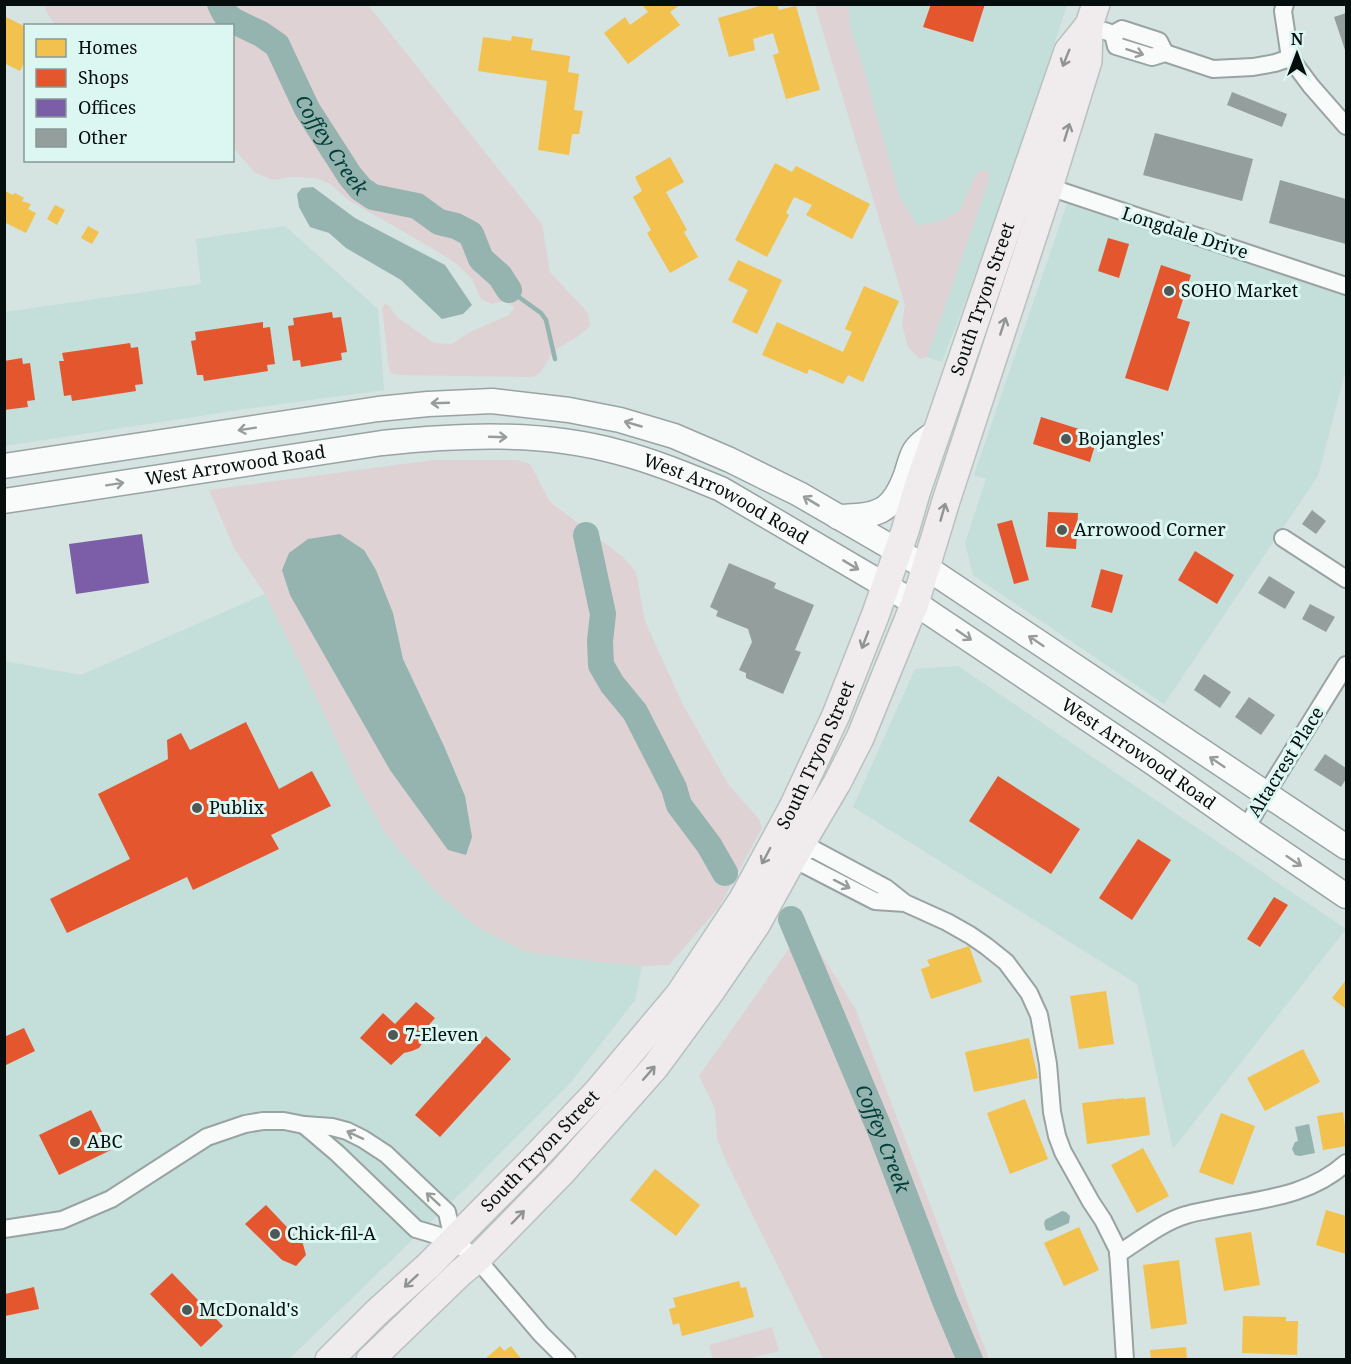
<svg xmlns="http://www.w3.org/2000/svg" width="1351" height="1364" font-family="'Noto Serif',serif">
<style>
.built{fill:#c4deda}
.green{fill:#dfd2d5;fill-rule:evenodd}
.water{fill:#95b3af}
.homes{fill:#f2c14e}
.shops{fill:#e4572e}
.offices{fill:#7b5ea7}
.lines{fill:none;stroke-linecap:round;stroke-linejoin:round}
.stream{stroke:#95b3af;stroke-width:4.5}
.river{stroke:#95b3af;stroke-width:26}
.building{fill:#949f9d}
.street-casing{stroke:#99a4a2;stroke-width:20}
.secondary-casing{stroke:#99a4a2;stroke-width:27}
.primary-casing{stroke:#b9c0c0;stroke-width:30}
.street{stroke:#f9fbfa;stroke-width:16}
.secondary{stroke:#f9fbfa;stroke-width:24}
.primary{stroke:#f0ebec;stroke-width:27}
.oneway{stroke:#989c9b}
.oneway2{stroke:#929393}
.poi-dot{fill:#4e5957;stroke:#dcf6f2;stroke-width:2}
.labels{text-anchor:middle;stroke-width:6;stroke-linejoin:round;paint-order:stroke}
.street-label{font-size:18px;fill:#060e0d;stroke:#dcf6f2}
.poi-label{font-size:18px;fill:#060e0d;stroke:#dcf6f2;text-anchor:start}
.water-label{font-size:20px;font-style:italic;fill:#003e39;stroke:#dcf6f2}
</style>
<rect width="100%" height="100%" fill="#d5e3e1"/>
<!-- built -->
<g class="built">
<polygon points="822,5 1067,5 995,223 942,362 927,357"/>
<polygon points="1067,204 1346,296 1346,369 1318,476 1164,704 973,575 965,543 986,479 974,475"/>
<polygon points="285,226 378,309 384,390 245,409 5,446 5,312 201,284 196,239"/>
<polygon points="265,594 300,663 590,961 642,966 635,1000 571,1082 466,1188 289,1359 5,1359 4,661 81,675"/>
<polygon points="958,666 1346,929 1173,1149 1137,984 853,807 915,669"/>
</g>
<!-- green -->
<g class="green">
<polygon points="45,5 368,5 542,224 550,272 588,313 590,326 577,337 558,348 550,357 540,373 533,377 399,375 391,373 389,369 382,308 385,304 389,306 398,318 434,343 452,344 468,333 509,315 513,310 513,306 504,301 492,304 481,299 472,279 457,264 425,244 348,200 330,184 315,178 291,177 274,180 255,173 233,147 232,26 55,25 46,11"/>
<polygon points="815,5 847,5 849,8 850,28 863,67 899,195 917,226 944,220 960,210 976,174 981,170 987,170 989,174 989,180 927,357 920,359 908,347 902,325 905,305"/>
<path d="M433 460H517L530 464 550 502 623 557 636 572 645 621 682 703 728 784 759 819 762 828 719 907 669 965 642 966 590 961 526 952 479 928 436 892 387 836 355 780 300 663 265 594 234 548 209 490ZM340 534 364 550 376 570 393 613 403 659 444 746 465 796 305 619 290 595Z"/>
<polygon points="804,927 855,1008 989,1359 823,1359 819,1350 726,1161 717,1139 715,1109 699,1076"/>
<polygon points="772,1327 779,1351 748,1359 713,1359 709,1345"/>
</g>
<!-- water -->
<g class="water">
<polygon points="313,187 355,218 445,265 472,305 463,314 442,319 401,280 346,248 329,233 310,227 299,207 297,194 302,188"/>
<polygon points="340,534 364,550 376,570 393,613 403,659 444,746 465,796 472,837 466,855 448,850 390,770 290,595 282,570 289,553 308,539"/>
<polygon points="1309,1124 1315,1153 1300,1156 1295,1155 1292,1149 1295,1142 1298,1141 1295,1127"/>
<polygon points="1062,1211 1066,1212 1070,1216 1069,1223 1051,1231 1046,1230 1044,1224 1045,1220"/>
</g>
<!-- homes -->
<g class="homes">
<polygon points="642,4 681,4 670,12 680,25 628,64 604,33 625,17 630,25 648,12"/>
<polygon points="767,4 777,4 779,10 796,6 820,90 786,99 773,55 779,53 773,33 753,39 755,50 729,57 718,18"/>
<polygon points="4,16 26,27 26,64 24,63 20,71 4,63"/>
<polygon points="512,36 533,39 531,50 570,56 568,72 579,74 574,110 583,111 579,134 572,134 569,155 538,150 547,81 478,71 483,37 511,41"/>
<polygon points="670,157 684,182 666,192 687,230 684,232 698,257 670,273 647,233 651,230 633,197 642,191 635,177"/>
<polygon points="775,163 792,172 796,166 870,204 852,239 806,215 812,205 794,197 786,213 789,215 767,257 735,240"/>
<polygon points="5,191 13,195 15,193 24,198 22,201 31,204 28,209 36,213 26,233 4,222"/>
<polygon points="55,205 65,210 57,225 47,219"/>
<polygon points="88,226 99,232 92,244 81,238"/>
<polygon points="738,260 782,280 757,334 732,322 748,290 728,280"/>
<polygon points="864,286 899,301 863,382 848,375 843,384 809,369 807,374 762,355 777,322 843,352 852,332 845,329"/>
<polygon points="969,946 982,982 931,999 921,969 930,966 927,960"/>
<polygon points="1346,980 1346,1009 1332,998"/>
<polygon points="1106,991 1114,1044 1079,1049 1070,996"/>
<polygon points="1029,1038 1038,1078 974,1092 965,1052"/>
<polygon points="1303,1049 1320,1082 1265,1111 1247,1078"/>
<polygon points="1145,1097 1150,1135 1087,1144 1082,1103 1124,1098 1124,1099"/>
<polygon points="1025,1099 1048,1159 1010,1174 987,1113"/>
<polygon points="1343,1112 1346,1134 1346,1146 1323,1150 1317,1116"/>
<polygon points="1221,1113 1255,1126 1233,1185 1199,1172"/>
<polygon points="1143,1148 1169,1196 1137,1213 1111,1165"/>
<polygon points="655,1169 700,1205 676,1236 630,1200"/>
<polygon points="1326,1210 1346,1216 1346,1254 1316,1245"/>
<polygon points="1079,1227 1099,1270 1064,1286 1044,1243"/>
<polygon points="1251,1232 1260,1285 1224,1291 1215,1238"/>
<polygon points="1179,1260 1187,1324 1151,1329 1143,1265"/>
<polygon points="739,1281 741,1288 746,1287 754,1317 682,1336 679,1323 673,1325 669,1309 676,1307 673,1298"/>
<polygon points="1243,1316 1286,1317 1286,1321 1298,1321 1297,1355 1242,1353"/>
<polygon points="500,1346 504,1351 511,1346 522,1360 484,1360"/>
<polygon points="1186,1347 1187,1360 1151,1360 1150,1350"/>
</g>
<!-- shops -->
<g class="shops">
<polygon points="931,4 985,4 973,42 923,27"/>
<polygon points="1108,238 1129,244 1119,278 1098,271"/>
<polygon points="1161,265 1191,275 1177,318 1190,322 1168,391 1125,378"/>
<polygon points="332,312 333,318 341,317 347,352 341,353 342,360 301,367 300,360 293,361 288,326 294,325 293,318"/>
<polygon points="263,322 263,328 270,327 275,364 267,365 268,371 204,381 203,375 197,375 191,341 196,340 195,332"/>
<polygon points="130,343 131,348 138,347 143,384 135,385 136,391 72,401 71,395 64,396 59,361 64,361 62,353"/>
<polygon points="22,358 23,364 30,363 35,400 27,401 28,407 4,410 4,361"/>
<polygon points="1041,417 1098,435 1090,462 1033,444"/>
<polygon points="1048,512 1078,513 1076,549 1046,547"/>
<polygon points="1012,520 1029,580 1014,584 997,524"/>
<polygon points="1195,551 1234,575 1217,604 1178,580"/>
<polygon points="1101,569 1123,575 1112,613 1091,607"/>
<polygon points="246,722 279,789 312,771 331,806 271,835 279,849 193,890 187,877 67,933 50,899 130,859 98,794 168,759 167,740 181,733 190,750"/>
<polygon points="998,776 1080,829 1051,874 969,821"/>
<polygon points="1138,839 1171,860 1132,920 1099,898"/>
<polygon points="1274,897 1288,905 1260,947 1247,939"/>
<polygon points="416,1002 435,1018 423,1032 424,1041 419,1048 412,1051 404,1053 391,1065 360,1038 383,1013 395,1024"/>
<polygon points="24,1028 35,1051 4,1066 4,1037"/>
<polygon points="486,1036 511,1059 440,1137 415,1115"/>
<polygon points="91,1110 111,1150 59,1175 39,1135"/>
<polygon points="266,1205 303,1244 306,1255 296,1266 282,1260 245,1224"/>
<polygon points="172,1273 223,1326 201,1347 150,1294"/>
<polygon points="34,1287 39,1309 5,1316 5,1294"/>
</g>
<!-- offices -->
<polygon class="offices" points="142,534 149,583 76,594 69,544"/>
<g class="lines">
<!-- stream -->
<polyline class="stream" points="509,290 541,313 546,320 555,359"/>
<!-- river -->
<g class="river">
<path id="s1" d="M220 4 225 14 234 21 261 34 277 45 307 109 350 176 361 189 373 197 417 206 439 222 456 226 471 234 481 259 500 276 509 290"/>
<polyline points="586,535 603,614 600,641 601,665 612,684 635,712 674,788 679,805 709,845 725,873"/>
<path id="s2" d="M791 919 880 1130 945 1301 970 1360"/>
</g>
</g>
<!-- building -->
<g class="building">
<polygon points="1346,13 1346,53 1334,17"/>
<polygon points="1232,92 1287,114 1282,127 1227,105"/>
<polygon points="1155,133 1253,159 1242,201 1143,175"/>
<polygon points="1280,180 1346,199 1346,244 1269,223"/>
<polygon points="1312,510 1326,521 1316,534 1302,524"/>
<polygon points="729,563 776,583 774,588 814,605 795,650 801,652 783,694 746,678 746,673 739,670 752,642 748,629 716,616 718,611 710,607"/>
<polygon points="1269,576 1295,592 1285,609 1258,593"/>
<polygon points="1310,604 1335,617 1326,632 1302,619"/>
<polygon points="1204,674 1231,692 1220,708 1194,690"/>
<polygon points="1249,697 1275,715 1261,735 1235,717"/>
<polygon points="1325,754 1346,768 1346,779 1341,787 1314,770"/>
</g>
<g class="lines">
<!-- street casing -->
<g class="street-casing">
<g id="street">
<polyline points="1285,4 1283,11 1290,58 1311,86 1346,126"/>
<polyline points="1105,31 1113,34 1122,29 1159,41 1165,53"/>
<polyline points="1113,34 1116,46 1152,57 1165,53 1213,69 1253,67 1275,63 1290,58"/>
<polyline points="1043,185 1346,286"/>
<polyline points="1283,538 1346,579"/>
<polyline points="1246,828 1266,794 1346,665"/>
<polyline points="905,903 875,901 805,865 798,849 815,850 886,888 905,903 947,922 970,935 986,946 1006,962 1029,993 1039,1015 1048,1064 1052,1112 1057,1136 1063,1152 1091,1202 1103,1220 1118,1250 1125,1360"/>
<polyline points="304,1125 337,1153 416,1229 453,1240 477,1259 541,1334 567,1360"/>
<polyline points="4,1229 62,1220 111,1199 207,1137 245,1124 263,1121 284,1121 304,1125 332,1127 347,1131 363,1139 386,1154 447,1212 453,1240"/>
<path d="M1118 1254C1137 1242 1164 1221 1186 1215 1195 1212 1204 1211 1213 1209 1261 1199 1308 1197 1346 1163"/>
</g>
</g>
<!-- secondary casing -->
<g class="secondary-casing">
<g id="secondary">
<polyline points="4,466 378,409 428,404 492,401 569,410 620,420 674,436 730,460 799,494 927,568 1346,847"/>
<path id="s3" d="M4 501 382 443C460 435 541 431 618 452 653 461 687 475 721 489L915 603 1152 762 1246 828 1346 896"/>
<path d="M838 517C876 516 892 514 906 475 909 467 911 455 916 449 921 442 931 436 938 431"/>
</g>
</g>
<!-- primary casing -->
<g class="primary-casing">
<g id="primary">
<path id="s4" d="M329 1360 376 1313 428 1266 527 1166 599 1090 679 995 743 899 793 807 836 715 875 616 905 531 917 490 1068 51 1089 25"/>
<polyline points="370,1360 460,1273 477,1259 562,1172 655,1067 711,991 756,925 798,849 837,783 860,738 915,603 946,501 1049,187 1088,61 1089,25 1096,4"/>
</g>
</g>
<!-- street -->
<use href="#street" class="street"/>
<!-- secondary -->
<use href="#secondary" class="secondary"/>
<!-- primary -->
<use href="#primary" class="primary"/>
</g>
<!-- one-way arrows -->
<defs><path id="oneway-shaft" d="M-6 0H5M1.5-3L5.5 0L1.5 3" fill="none" stroke-width="1.6" stroke-linecap="round" stroke-linejoin="round" transform="scale(1.5)"/></defs>
<g class="oneway">
<use href="#oneway-shaft" transform="translate(1135 52) rotate(18)"/>
<use href="#oneway-shaft" transform="translate(440 403) rotate(178)"/>
<use href="#oneway-shaft" transform="translate(633 424) rotate(-164)"/>
<use href="#oneway-shaft" transform="translate(247 429) rotate(171)"/>
<use href="#oneway-shaft" transform="translate(498 437) rotate(2)"/>
<use href="#oneway-shaft" transform="translate(115 484) rotate(-9)"/>
<use href="#oneway-shaft" transform="translate(811 501) rotate(-149)"/>
<use href="#oneway-shaft" transform="translate(851 565) rotate(31)"/>
<use href="#oneway-shaft" transform="translate(964 635) rotate(34)"/>
<use href="#oneway-shaft" transform="translate(1036 641) rotate(-146)"/>
<use href="#oneway-shaft" transform="translate(1217 762) rotate(-146)"/>
<use href="#oneway-shaft" transform="translate(1294 861) rotate(34)"/>
<use href="#oneway-shaft" transform="translate(842 884) rotate(27)"/>
<use href="#oneway-shaft" transform="translate(355 1135) rotate(-155)"/>
<use href="#oneway-shaft" transform="translate(433 1199) rotate(-137)"/>
</g>
<g class="oneway2">
<use href="#oneway-shaft" transform="translate(1066 58) rotate(112)"/>
<use href="#oneway-shaft" transform="translate(1067 132) rotate(-73)"/>
<use href="#oneway-shaft" transform="translate(1003 326) rotate(-72)"/>
<use href="#oneway-shaft" transform="translate(943 512) rotate(-74)"/>
<use href="#oneway-shaft" transform="translate(865 640) rotate(111)"/>
<use href="#oneway-shaft" transform="translate(766 856) rotate(118)"/>
<use href="#oneway-shaft" transform="translate(649 1073) rotate(-49)"/>
<use href="#oneway-shaft" transform="translate(518 1217) rotate(-46)"/>
<use href="#oneway-shaft" transform="translate(411 1281) rotate(137)"/>
</g>
<!-- markers -->
<g class="poi-dot">
<circle cx="1169" cy="291" r="6"/>
<circle cx="1066" cy="439" r="6"/>
<circle cx="1062" cy="530" r="6"/>
<circle cx="197" cy="808" r="6"/>
<circle cx="393" cy="1035" r="6"/>
<circle cx="75" cy="1142" r="6"/>
<circle cx="275" cy="1234" r="6"/>
<circle cx="187" cy="1310" r="6"/>
</g>
<g class="labels">
<!-- street labels -->
<g class="street-label">
<text transform="translate(1185 233) rotate(18)" y="6">Longdale Drive</text>
<text dy="6" stroke="none"><textPath href="#s4" startOffset="1269">South Tryon Street</textPath></text>
<text dy="6" stroke="none"><textPath href="#s3" startOffset="234">West Arrowood Road</textPath></text>
<text dy="6" stroke="none"><textPath href="#s3" startOffset="738">West Arrowood Road</textPath></text>
<text dy="6" stroke="none"><textPath href="#s3" startOffset="1224">West Arrowood Road</textPath></text>
<text dy="6" stroke="none"><textPath href="#s4" startOffset="783">South Tryon Street</textPath></text>
<text transform="translate(1286 762) rotate(-58)" y="6">Altacrest Place</text>
<text dy="6" stroke="none"><textPath href="#s4" startOffset="297">South Tryon Street</textPath></text>
</g>
<!-- poi labels -->
<g class="poi-label">
<text x="1181" y="297">SOHO Market</text>
<text x="1078" y="445">Bojangles'</text>
<text x="1074" y="536">Arrowood Corner</text>
<text x="209" y="814">Publix</text>
<text x="405" y="1041">7-Eleven</text>
<text x="87" y="1148">ABC</text>
<text x="287" y="1240">Chick-fil-A</text>
<text x="199" y="1316">McDonald's</text>
</g>
<!-- water labels -->
<g class="water-label">
<text dy="7" stroke="none"><textPath href="#s1" startOffset="186">Coffey Creek</textPath></text>
<text dy="7" stroke="none"><textPath href="#s2" startOffset="238">Coffey Creek</textPath></text>
</g>
</g>
<!-- border -->
<rect width="1351" height="1364" fill="none" stroke="#060e0d" stroke-width="12"/>
<!-- legend -->
<rect x="24" y="24" width="210" height="138" fill="#dcf6f2" stroke="#869996" stroke-width="1.5"/>
<rect x="36" y="39" width="30" height="18" fill="#f2c14e" stroke="#869996" stroke-width="1.5"/>
<text x="78" y="54" font-size="18" fill="#060e0d">Homes</text>
<rect x="36" y="69" width="30" height="18" fill="#e4572e" stroke="#869996" stroke-width="1.5"/>
<text x="78" y="84" font-size="18" fill="#060e0d">Shops</text>
<rect x="36" y="99" width="30" height="18" fill="#7b5ea7" stroke="#869996" stroke-width="1.5"/>
<text x="78" y="114" font-size="18" fill="#060e0d">Offices</text>
<rect x="36" y="129" width="30" height="18" fill="#949f9d" stroke="#869996" stroke-width="1.5"/>
<text x="78" y="144" font-size="18" fill="#060e0d">Other</text>
<!-- north arrow -->
<g transform="translate(1297 54)" stroke="#dcf6f2" stroke-width="4.5" paint-order="stroke">
<path d="M0-4.5L10 22L0 15L-10 22Z" fill="#060e0d"/>
<text y="-9" font-size="16" font-weight="bold" text-anchor="middle" fill="#060e0d">N</text>
</g>
</svg>
